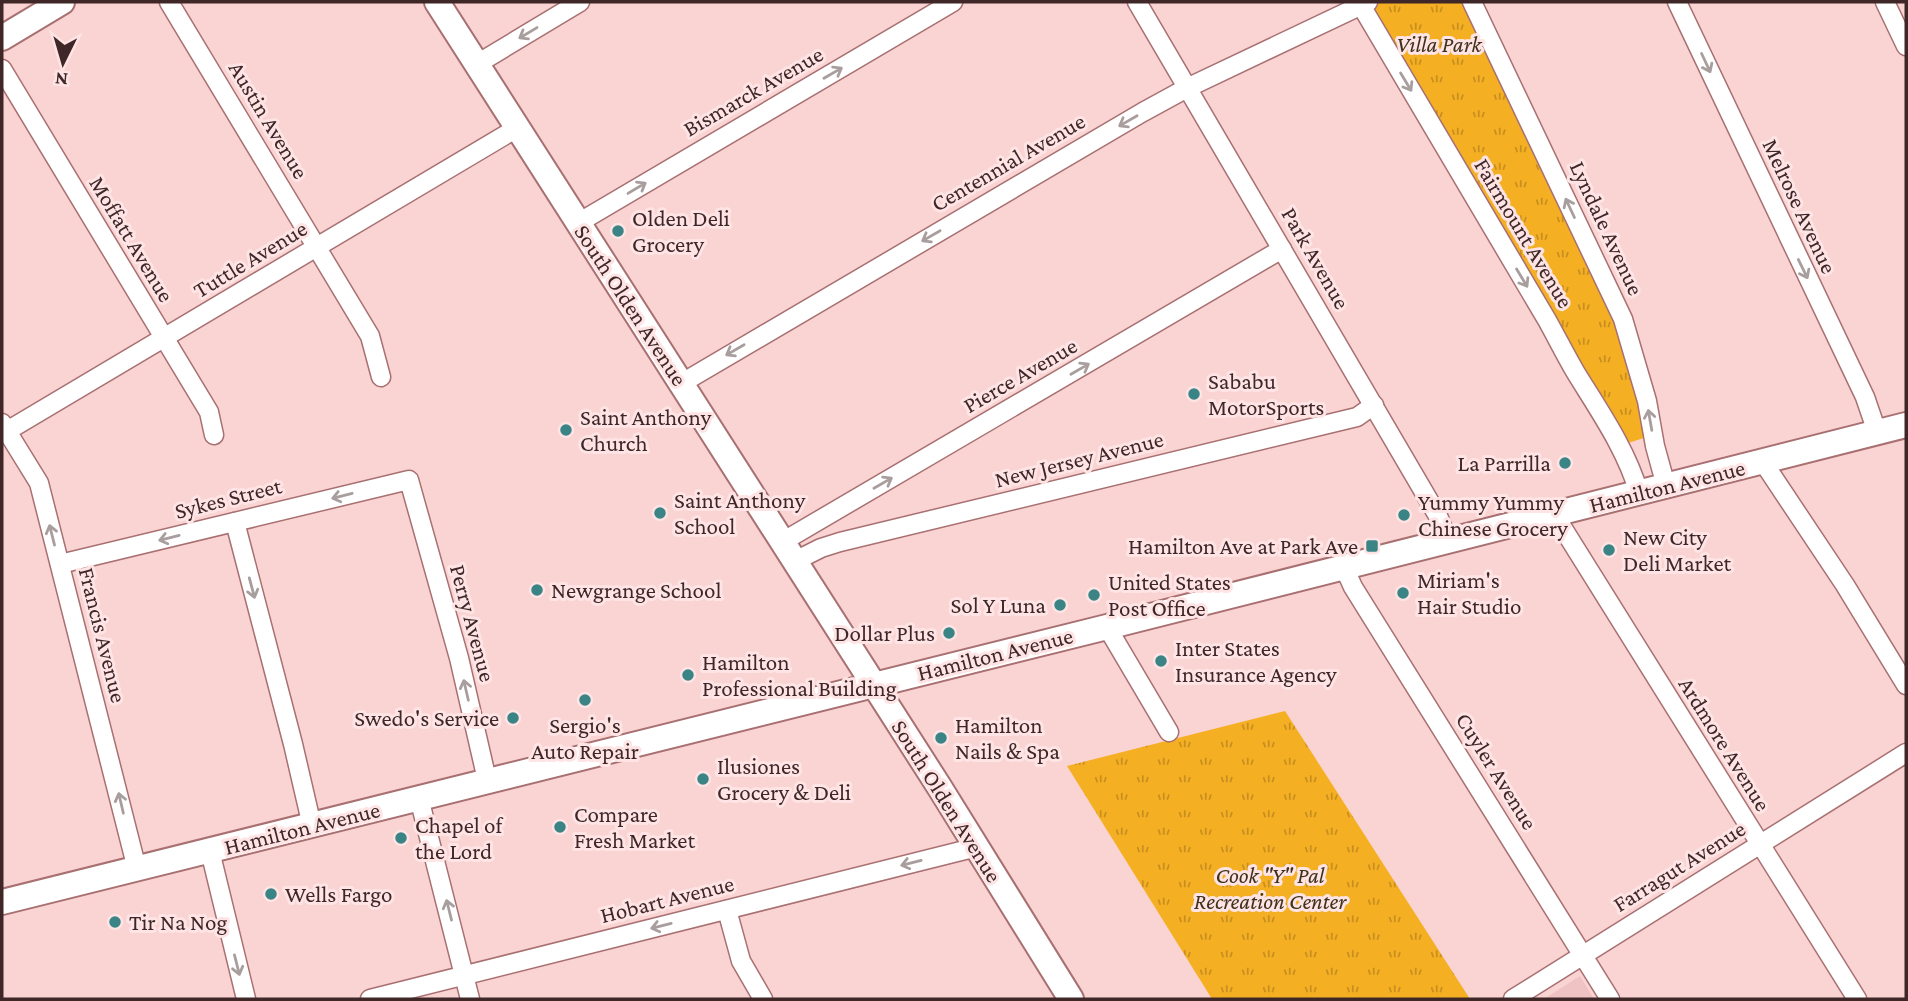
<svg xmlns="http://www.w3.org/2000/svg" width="1908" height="1001" font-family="'Crimson Pro',serif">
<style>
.built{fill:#efc3c4}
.grass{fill:url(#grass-tufts)}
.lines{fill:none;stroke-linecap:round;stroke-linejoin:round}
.street-casing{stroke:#a87071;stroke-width:21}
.secondary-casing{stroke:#a87071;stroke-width:28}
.street{stroke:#fff;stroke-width:18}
.secondary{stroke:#fff;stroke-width:24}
.oneway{stroke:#a99e9e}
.poi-dot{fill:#3b8486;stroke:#fee4e4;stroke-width:2.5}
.labels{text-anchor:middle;stroke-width:6;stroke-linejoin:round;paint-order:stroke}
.park-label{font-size:23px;font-style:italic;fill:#3f321c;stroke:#fee4e4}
.street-label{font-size:23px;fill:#3f2728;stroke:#fee4e4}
.poi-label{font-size:23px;fill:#3f2728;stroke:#fee4e4;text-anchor:start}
</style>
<defs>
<pattern id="grass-tufts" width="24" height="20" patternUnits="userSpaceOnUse" patternTransform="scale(1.75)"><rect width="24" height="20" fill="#f5af23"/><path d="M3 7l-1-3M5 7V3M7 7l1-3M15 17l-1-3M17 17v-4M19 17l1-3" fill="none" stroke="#c88e1e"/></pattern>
</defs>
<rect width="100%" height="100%" fill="#fad3d3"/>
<!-- built -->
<polygon class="built" points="1580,976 1594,999 1544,999"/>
<!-- grass -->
<g class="grass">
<polygon points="1367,2 1464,2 1623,332 1647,437 1628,443"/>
<polygon points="1285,711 1470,999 1212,999 1067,766"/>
</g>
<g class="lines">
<!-- street casing -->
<g class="street-casing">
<g id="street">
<polyline points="169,2 370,336 381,377"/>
<polyline points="1137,2 1438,516 1448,540"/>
<path d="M1359 2 1547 320C1557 338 1566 356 1576 373 1600 412 1626 449 1639 493"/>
<polyline points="1472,2 1623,319 1647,401 1655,446 1666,486"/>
<polyline points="1677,2 1865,397 1877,432"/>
<polyline points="1885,2 1906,46"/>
<polyline points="477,64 580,2"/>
<polyline points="2,69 209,412 214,435"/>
<polyline points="578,223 953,2"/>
<polyline points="682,383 1143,112 1187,88 1368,2"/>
<polyline points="2,423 39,483 137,869"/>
<polyline points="7,431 517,128"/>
<polyline points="1763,462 1845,585 1906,685"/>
<polyline points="1554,514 1857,999"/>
<polyline points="235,522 293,744 312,826"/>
<polyline points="782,542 1282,249"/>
<polyline points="795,561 821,548 840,542 1357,417 1374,405"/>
<polyline points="60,564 409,480 459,658 487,780"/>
<polyline points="1344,567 1353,587 1610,999"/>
<polyline points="1107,627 1169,732"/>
<polyline points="419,798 470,999"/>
<polyline points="210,851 246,999"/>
<polyline points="727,910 741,961 763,999"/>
<polyline points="370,999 977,847"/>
<polyline points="1513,999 1906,753"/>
</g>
</g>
<!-- secondary casing -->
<g class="secondary-casing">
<g id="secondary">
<polyline points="437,2 940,788 1071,999"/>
<polyline points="2,38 62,2"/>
<polyline points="2,902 1107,627 1906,425"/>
</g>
</g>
<!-- street -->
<use href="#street" class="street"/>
<!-- secondary -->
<use href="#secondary" class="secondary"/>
</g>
<!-- one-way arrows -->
<defs><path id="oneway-shaft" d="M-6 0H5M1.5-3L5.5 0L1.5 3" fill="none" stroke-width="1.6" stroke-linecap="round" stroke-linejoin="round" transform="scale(1.75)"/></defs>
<g class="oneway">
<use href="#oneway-shaft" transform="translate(528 33) rotate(149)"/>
<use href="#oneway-shaft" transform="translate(1706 63) rotate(65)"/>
<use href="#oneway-shaft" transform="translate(833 73) rotate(-30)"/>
<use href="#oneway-shaft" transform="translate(1406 82) rotate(59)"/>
<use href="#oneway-shaft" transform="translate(1128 121) rotate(150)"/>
<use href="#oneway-shaft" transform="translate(637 188) rotate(-31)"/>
<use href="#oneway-shaft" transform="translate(1570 208) rotate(-115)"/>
<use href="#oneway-shaft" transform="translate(931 236) rotate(150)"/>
<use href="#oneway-shaft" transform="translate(1803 269) rotate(64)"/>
<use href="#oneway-shaft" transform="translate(1522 278) rotate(59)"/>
<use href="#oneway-shaft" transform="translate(735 350) rotate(150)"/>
<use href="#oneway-shaft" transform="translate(1080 369) rotate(-30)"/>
<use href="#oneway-shaft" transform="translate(1650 420) rotate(-100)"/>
<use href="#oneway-shaft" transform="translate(883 483) rotate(-30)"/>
<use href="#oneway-shaft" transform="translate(342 496) rotate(166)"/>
<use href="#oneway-shaft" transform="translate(52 535) rotate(-104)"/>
<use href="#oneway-shaft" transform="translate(169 538) rotate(166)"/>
<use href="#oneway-shaft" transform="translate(252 588) rotate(75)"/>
<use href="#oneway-shaft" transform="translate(466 690) rotate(-103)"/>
<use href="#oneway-shaft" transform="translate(121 803) rotate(-103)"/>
<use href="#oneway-shaft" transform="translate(911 863) rotate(166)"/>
<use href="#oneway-shaft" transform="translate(449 910) rotate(-104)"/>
<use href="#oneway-shaft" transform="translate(661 926) rotate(166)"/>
<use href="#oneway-shaft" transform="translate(237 965) rotate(76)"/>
</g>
<!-- markers -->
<g class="poi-dot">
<circle cx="618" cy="231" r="7"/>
<circle cx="1194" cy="394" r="7"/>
<circle cx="566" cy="430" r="7"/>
<circle cx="1565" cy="463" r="7"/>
<circle cx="660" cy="513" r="7"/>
<circle cx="1404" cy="515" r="7"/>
<rect x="1365" y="539" width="14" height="14" rx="3.5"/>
<circle cx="1609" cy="550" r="7"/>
<circle cx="537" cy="590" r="7"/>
<circle cx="1403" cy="593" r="7"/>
<circle cx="1094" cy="595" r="7"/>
<circle cx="1060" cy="605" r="7"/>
<circle cx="949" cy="633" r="7"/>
<circle cx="1161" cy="661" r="7"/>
<circle cx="688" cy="675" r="7"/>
<circle cx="585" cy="700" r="7"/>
<circle cx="513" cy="718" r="7"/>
<circle cx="941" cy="738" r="7"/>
<circle cx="703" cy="779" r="7"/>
<circle cx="560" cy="827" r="7"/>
<circle cx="401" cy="838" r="7"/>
<circle cx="271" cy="894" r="7"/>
<circle cx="115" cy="922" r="7"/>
</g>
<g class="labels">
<!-- park labels -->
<g class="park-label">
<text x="1439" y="52">Villa Park</text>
<text x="1270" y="883">Cook "Y" Pal<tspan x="1270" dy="26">Recreation Center</tspan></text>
</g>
<!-- street labels -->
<g class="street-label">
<text transform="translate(753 91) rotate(-30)" y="8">Bismarck Avenue</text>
<text transform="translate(269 120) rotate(59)" y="8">Austin Avenue</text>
<text transform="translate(1008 162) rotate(-30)" y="8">Centennial Avenue</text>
<text transform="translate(1800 206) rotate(65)" y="8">Melrose Avenue</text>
<text transform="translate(1607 228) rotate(65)" y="8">Lyndale Avenue</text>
<text transform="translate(1524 233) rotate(59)" y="8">Fairmount Avenue</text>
<text transform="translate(132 239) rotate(59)" y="8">Moffatt Avenue</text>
<text transform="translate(1316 258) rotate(60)" y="8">Park Avenue</text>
<text transform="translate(250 259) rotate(-31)" y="8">Tuttle Avenue</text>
<text transform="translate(631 305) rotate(57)" y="8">South Olden Avenue</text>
<text transform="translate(1020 375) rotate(-30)" y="8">Pierce Avenue</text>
<text transform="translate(1079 459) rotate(-14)" y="8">New Jersey Avenue</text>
<text transform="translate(1667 486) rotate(-14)" y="8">Hamilton Avenue</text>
<text transform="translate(228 498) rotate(-14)" y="8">Sykes Street</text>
<text transform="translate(473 623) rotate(75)" y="8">Perry Avenue</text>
<text transform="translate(103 635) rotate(76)" y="8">Francis Avenue</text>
<text transform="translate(995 654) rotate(-14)" y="8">Hamilton Avenue</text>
<text transform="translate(1725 744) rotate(58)" y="8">Ardmore Avenue</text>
<text transform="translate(1497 771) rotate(58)" y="8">Cuyler Avenue</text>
<text transform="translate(947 801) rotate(58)" y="8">South Olden Avenue</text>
<text transform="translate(302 828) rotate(-14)" y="8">Hamilton Avenue</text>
<text transform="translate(1679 866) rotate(-32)" y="8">Farragut Avenue</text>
<text transform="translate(667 899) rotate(-14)" y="8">Hobart Avenue</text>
</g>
<!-- poi labels -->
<g class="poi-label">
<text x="632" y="226">Olden Deli<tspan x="632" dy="26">Grocery</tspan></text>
<text x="1208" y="389">Sababu<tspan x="1208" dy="26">MotorSports</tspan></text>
<text x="580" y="425">Saint Anthony<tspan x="580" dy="26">Church</tspan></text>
<text x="1551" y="471" text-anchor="end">La Parrilla</text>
<text x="674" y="508">Saint Anthony<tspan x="674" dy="26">School</tspan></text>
<text x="1418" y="510">Yummy Yummy<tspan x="1418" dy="26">Chinese Grocery</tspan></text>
<text x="1623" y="545">New City<tspan x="1623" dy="26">Deli Market</tspan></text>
<text x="1358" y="554" text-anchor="end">Hamilton Ave at Park Ave</text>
<text x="1417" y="588">Miriam's<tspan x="1417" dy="26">Hair Studio</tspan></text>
<text x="1108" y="590">United States<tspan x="1108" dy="26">Post Office</tspan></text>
<text x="551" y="598">Newgrange School</text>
<text x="1046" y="613" text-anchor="end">Sol Y Luna</text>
<text x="935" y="641" text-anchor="end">Dollar Plus</text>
<text x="1175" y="656">Inter States<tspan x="1175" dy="26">Insurance Agency</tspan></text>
<text x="702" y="670">Hamilton<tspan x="702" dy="26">Professional Building</tspan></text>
<text x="499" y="726" text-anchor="end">Swedo's Service</text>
<text x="585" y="733" text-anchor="middle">Sergio's<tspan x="585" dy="26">Auto Repair</tspan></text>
<text x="955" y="733">Hamilton<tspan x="955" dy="26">Nails &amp; Spa</tspan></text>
<text x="717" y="774">Ilusiones<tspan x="717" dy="26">Grocery &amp; Deli</tspan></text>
<text x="574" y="822">Compare<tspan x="574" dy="26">Fresh Market</tspan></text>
<text x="415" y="833">Chapel of<tspan x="415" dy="26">the Lord</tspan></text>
<text x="285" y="902">Wells Fargo</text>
<text x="129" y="930">Tir Na Nog</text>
</g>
</g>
<!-- border -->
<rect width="1908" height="1001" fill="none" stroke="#3f2728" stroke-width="7"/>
<!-- north arrow -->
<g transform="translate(63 63) rotate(185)" stroke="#fee4e4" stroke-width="5" paint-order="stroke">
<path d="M0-5L12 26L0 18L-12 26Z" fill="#3f2728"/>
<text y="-10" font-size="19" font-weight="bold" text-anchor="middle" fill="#3f2728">N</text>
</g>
</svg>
